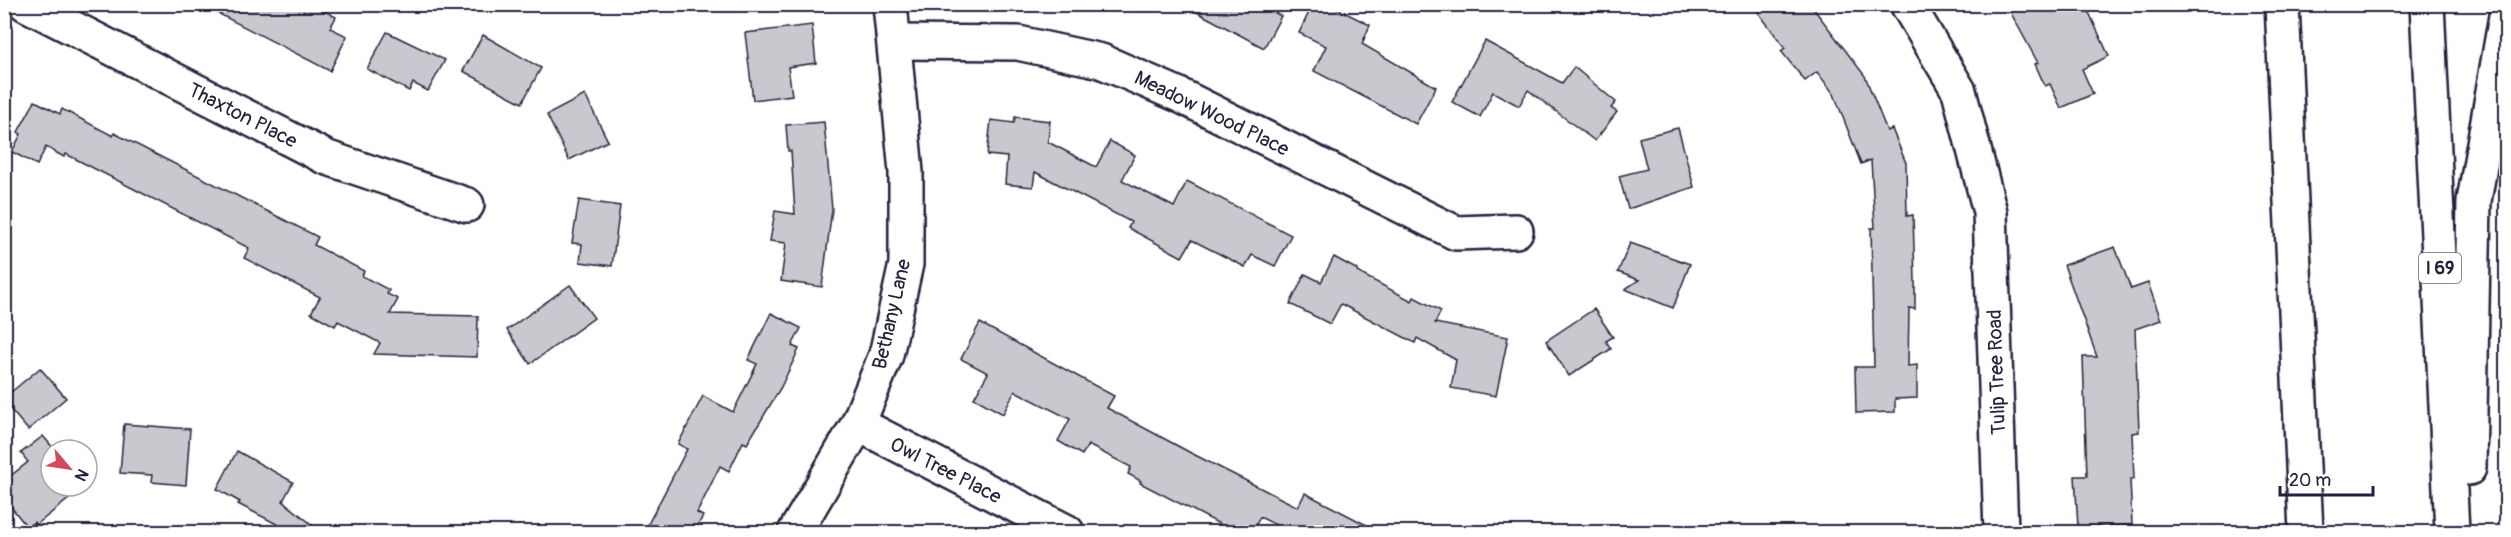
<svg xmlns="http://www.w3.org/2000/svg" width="2511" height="537" font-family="Pangolin,sans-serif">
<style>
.building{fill:#c8c8cf;stroke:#22223b;stroke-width:1.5}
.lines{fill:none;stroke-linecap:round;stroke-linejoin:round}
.street-casing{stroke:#22223b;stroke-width:38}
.highway-casing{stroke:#22223b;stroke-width:38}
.street{stroke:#fff;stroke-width:33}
.highway{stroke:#fff;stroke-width:33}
.labels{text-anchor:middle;stroke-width:5;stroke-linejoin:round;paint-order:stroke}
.shield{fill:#fff;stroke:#646476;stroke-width:1.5}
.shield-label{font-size:18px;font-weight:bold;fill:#22223b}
.street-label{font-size:20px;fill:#22223b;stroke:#fff}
</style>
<rect width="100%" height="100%" fill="#fff"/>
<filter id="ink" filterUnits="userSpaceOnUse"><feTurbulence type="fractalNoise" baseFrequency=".0167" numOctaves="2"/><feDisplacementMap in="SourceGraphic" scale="12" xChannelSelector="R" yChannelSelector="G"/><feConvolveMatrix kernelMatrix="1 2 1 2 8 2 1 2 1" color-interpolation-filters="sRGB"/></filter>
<g filter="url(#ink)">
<!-- building -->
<g class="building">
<polygon points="200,4 312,4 336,17 330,28 347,36 330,71"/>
<polygon points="1182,4 1259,4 1281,16 1264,48"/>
<polygon points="1313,4 1328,4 1370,25 1362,44 1436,87 1416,124 1314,71 1326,46 1299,33"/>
<polygon points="1752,4 1810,4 1865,76 1887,131 1892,129 1906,163 1907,216 1913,215 1915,281 1915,309 1909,308 1908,366 1917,365 1917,398 1895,399 1895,412 1856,413 1855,367 1874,367 1871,228 1875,228 1871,160 1861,164 1834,94 1817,72 1805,81 1781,51 1785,48"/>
<polygon points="2006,4 2085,4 2109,56 2082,69 2093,94 2061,108 2050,84 2045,86 2035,64 2038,63"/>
<polygon points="812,25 816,63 788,67 792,95 753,100 745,33"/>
<polygon points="387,32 445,60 428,91 413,83 409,91 367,69"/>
<polygon points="483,35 541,68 522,103 463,71"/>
<polygon points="1485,41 1562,83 1574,67 1616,102 1611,108 1617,112 1595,141 1528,90 1519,106 1493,92 1480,117 1452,102"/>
<polygon points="585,95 608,141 569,160 547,115"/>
<polygon points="35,101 60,114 62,109 113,136 114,133 318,237 314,245 364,271 362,276 389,290 387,294 398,299 390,314 478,316 477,357 374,354 380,343 338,321 335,326 311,313 320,297 244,258 249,248 66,154 64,157 46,147 37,165 12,152 21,134 18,132"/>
<polygon points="1015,117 1050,121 1048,142 1096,167 1110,141 1135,155 1122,180 1174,207 1187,181 1291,235 1275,266 1252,255 1245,267 1192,240 1182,257 1128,228 1131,222 1035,172 1033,187 1005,184 1007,157 987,155 991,120 1014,123"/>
<polygon points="824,122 832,209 822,287 781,281 786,243 770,241 775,211 795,214 791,151 788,151 786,125"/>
<polygon points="1678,128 1694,187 1628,209 1619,176 1647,169 1639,138"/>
<polygon points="579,200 620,206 612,266 580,262 582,244 572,243"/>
<polygon points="1630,243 1690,264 1673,308 1625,289 1639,280 1618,272"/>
<polygon points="2115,247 2131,289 2148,283 2161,320 2135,329 2139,432 2132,433 2134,479 2130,479 2132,525 2078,527 2075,476 2087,476 2083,357 2097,357 2064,265"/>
<polygon points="1334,257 1358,270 1357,272 1412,301 1414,297 1441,311 1435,323 1508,337 1496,396 1451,388 1456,360 1417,338 1415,343 1341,304 1330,324 1290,304 1305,274 1321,282"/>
<polygon points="570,285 594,318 530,364 507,330"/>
<polygon points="1594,309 1613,337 1606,341 1611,349 1569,376 1546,341"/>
<polygon points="771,313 801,328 792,346 799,349 781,387 747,444 743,442 729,471 720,466 697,513 703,516 694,532 644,532 687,449 678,444 703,396 733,412 757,364 748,360"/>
<polygon points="980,323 1114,396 1107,408 1189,452 1298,507 1305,493 1380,532 1285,532 1286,530 1260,517 1252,532 1235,532 1140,483 1141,481 1128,474 1131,467 1088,445 1082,455 1058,441 1070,419 1015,391 1003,414 974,398 988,373 961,359"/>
<polygon points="40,368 66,398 28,430 4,402 4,398"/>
<polygon points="124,424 190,429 186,485 151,482 152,475 120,473"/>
<polygon points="43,436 55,450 51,450 51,486 80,486 68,495 70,498 36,525 34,522 27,527 4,498 4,481 28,462 21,453"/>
<polygon points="237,451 293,482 283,501 321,532 292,532 238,504 240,502 217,489"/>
</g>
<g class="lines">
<!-- street casing -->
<g class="street-casing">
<g id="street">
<polyline points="26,4 325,157 467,205"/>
<polyline points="1907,4 1959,91 1990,212 2001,532"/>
<polyline points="894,42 1018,43 1101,61 1177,94 1456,233 1516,231"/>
<polyline points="858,424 1067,532"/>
<polyline points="795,532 858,424 886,355 906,264 906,172 890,4"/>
</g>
</g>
<!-- highway casing -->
<g class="highway-casing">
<g id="highway">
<polyline points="2282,4 2306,532"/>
<polyline points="2427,4 2452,532"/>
<polyline points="2469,468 2474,201 2506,16"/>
</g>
</g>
<!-- street -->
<use href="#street" class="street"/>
<!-- highway -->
<use href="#highway" class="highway"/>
</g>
</g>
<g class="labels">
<!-- shield labels -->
<rect class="shield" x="2419" y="253" width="42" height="30" rx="4.5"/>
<g class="shield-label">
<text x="2440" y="274">I 69</text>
</g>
<!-- street labels -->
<g class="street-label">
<text transform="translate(1212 113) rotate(26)" y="7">Meadow Wood Place</text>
<text transform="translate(243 115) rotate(27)" y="7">Thaxton Place</text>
<text transform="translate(891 314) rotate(-77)" y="7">Bethany Lane</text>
<text transform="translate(1996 372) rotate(-92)" y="7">Tulip Tree Road</text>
<text transform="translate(946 470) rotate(27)" y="7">Owl Tree Place</text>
</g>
</g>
<!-- margin -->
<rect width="2511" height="537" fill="none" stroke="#fff" stroke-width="24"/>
<rect x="12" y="12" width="2487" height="513" fill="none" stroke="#22223b" stroke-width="2" filter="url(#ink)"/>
<!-- north arrow -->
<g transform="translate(69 468) rotate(119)"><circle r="28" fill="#ffffff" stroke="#a7a7b1" stroke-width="1.5"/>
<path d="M0-4.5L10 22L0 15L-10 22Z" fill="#d1495b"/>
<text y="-9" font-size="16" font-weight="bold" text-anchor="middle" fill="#22223b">N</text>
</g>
<!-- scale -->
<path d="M2280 486v9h93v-9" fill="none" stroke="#22223b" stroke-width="3"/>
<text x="2289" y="486" font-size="18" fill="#22223b" stroke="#ffffff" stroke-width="4.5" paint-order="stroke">20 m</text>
</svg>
